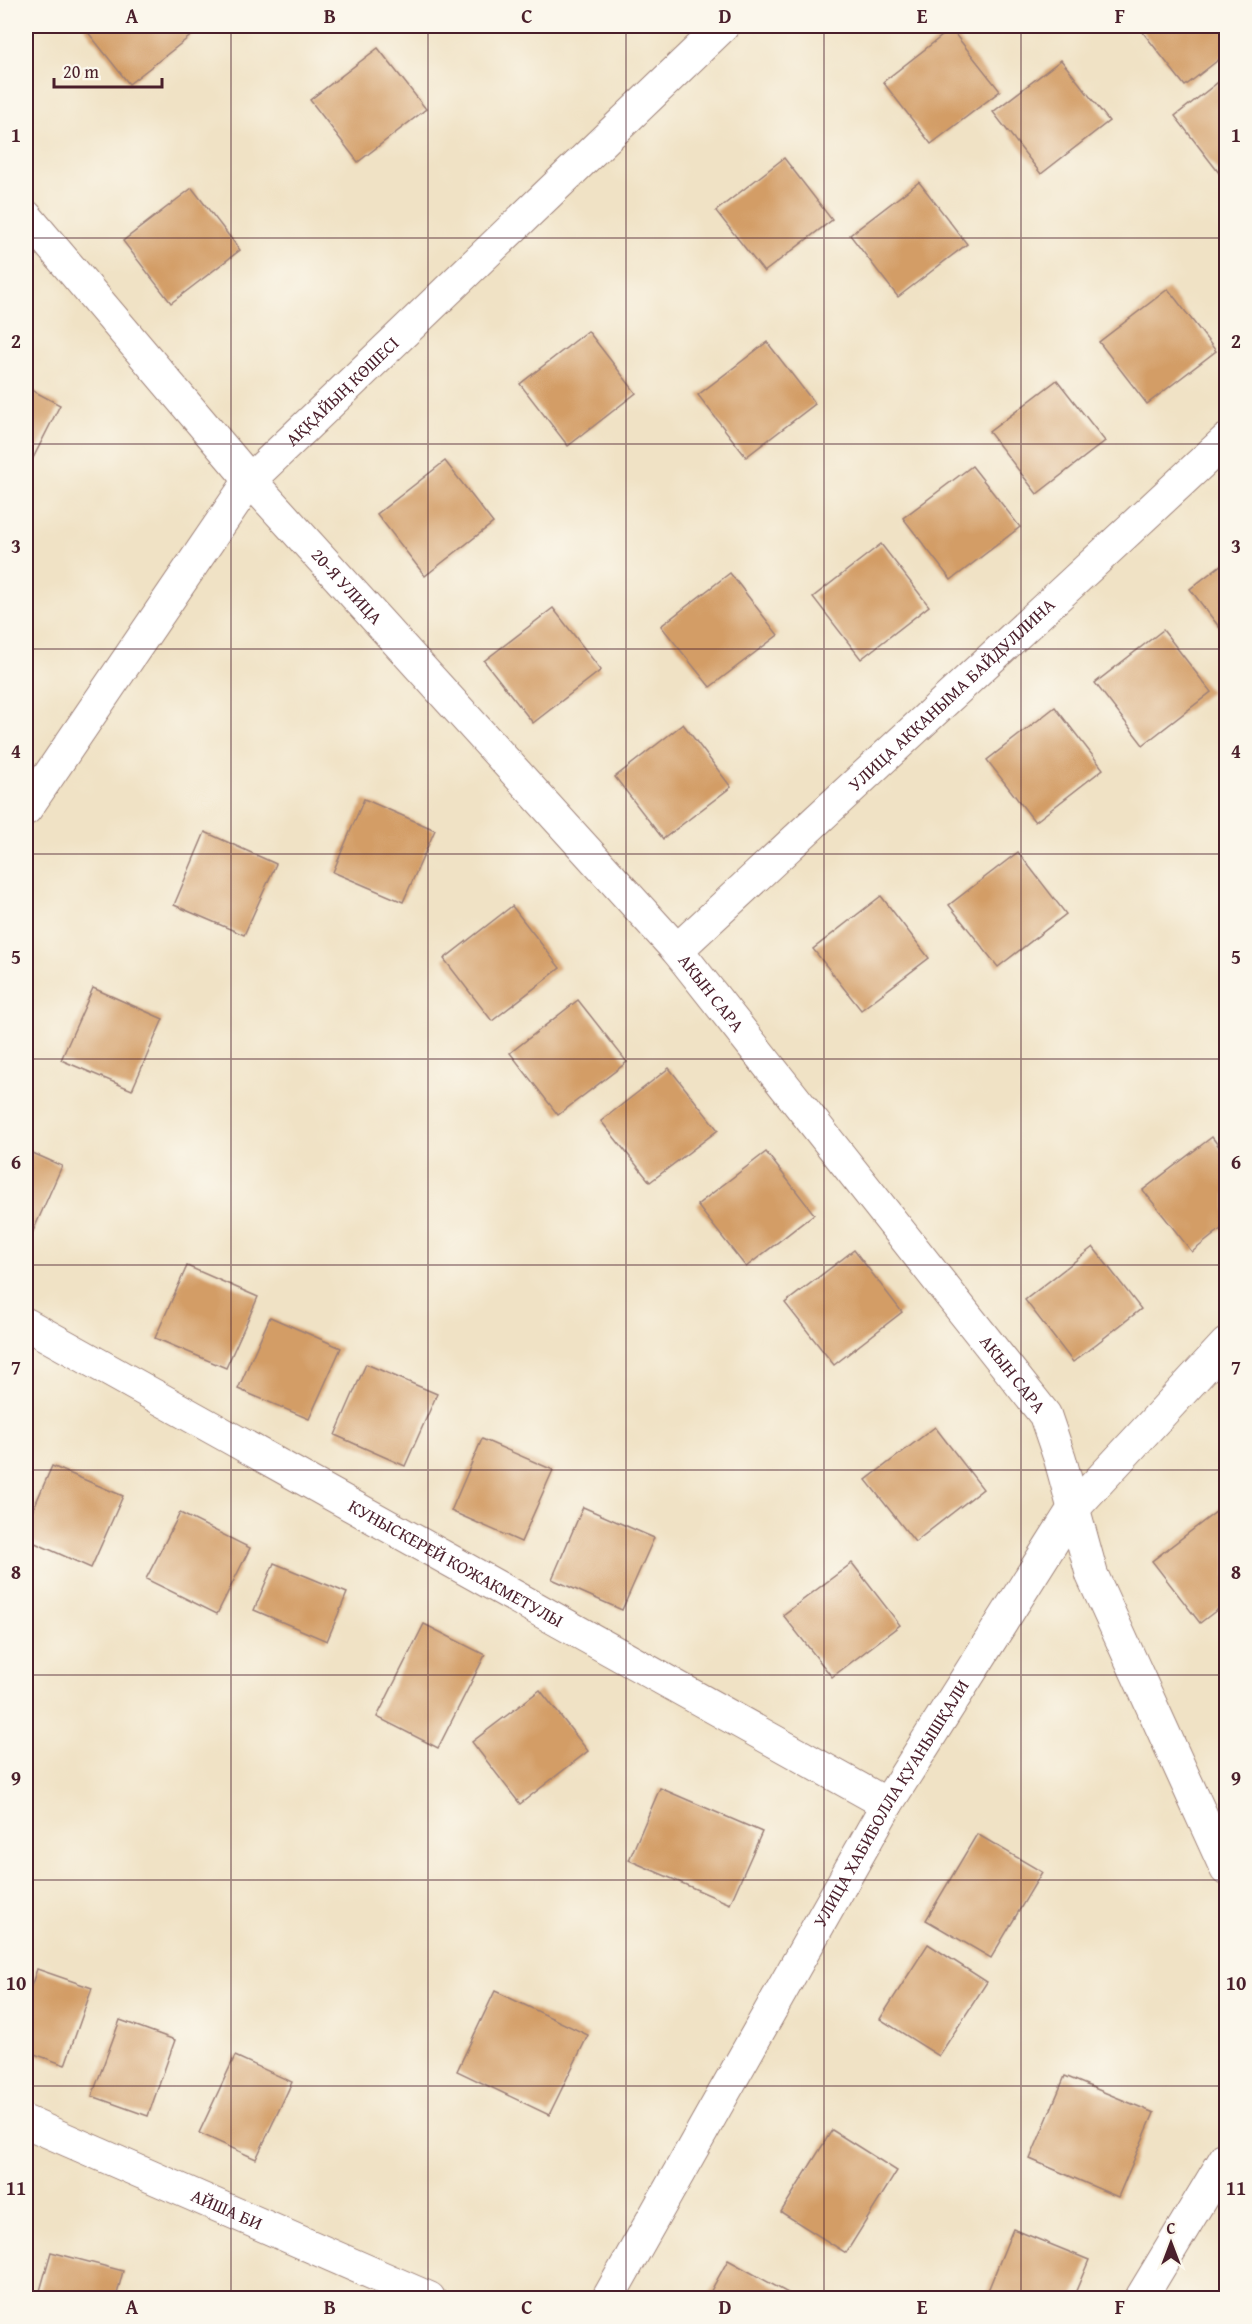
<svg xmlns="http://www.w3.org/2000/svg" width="1252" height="2324" font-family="'Gentium Book Plus',serif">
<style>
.building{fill:#d39d66}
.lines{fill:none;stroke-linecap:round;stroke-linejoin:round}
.minor-casing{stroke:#9d8078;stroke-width:34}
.minor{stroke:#fff;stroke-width:32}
.grid{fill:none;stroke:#4a1f2b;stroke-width:1.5;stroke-opacity:0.55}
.labels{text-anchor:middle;stroke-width:5;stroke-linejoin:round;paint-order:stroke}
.street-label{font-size:18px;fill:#4a1f2b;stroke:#fbf7ec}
.neatline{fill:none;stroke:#4a1f2b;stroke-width:2}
.grid-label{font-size:20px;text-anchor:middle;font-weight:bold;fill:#4a1f2b}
</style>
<rect width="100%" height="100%" fill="#fbf7ec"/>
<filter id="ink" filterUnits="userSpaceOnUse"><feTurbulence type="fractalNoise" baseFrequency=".0167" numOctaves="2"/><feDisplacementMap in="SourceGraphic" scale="12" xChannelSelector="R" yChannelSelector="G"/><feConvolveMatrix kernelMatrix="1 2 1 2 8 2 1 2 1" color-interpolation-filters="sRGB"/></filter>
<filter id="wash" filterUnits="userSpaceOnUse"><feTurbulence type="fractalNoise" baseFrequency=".008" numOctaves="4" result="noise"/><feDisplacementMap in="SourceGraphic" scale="24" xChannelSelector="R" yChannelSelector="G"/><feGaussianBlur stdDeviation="1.35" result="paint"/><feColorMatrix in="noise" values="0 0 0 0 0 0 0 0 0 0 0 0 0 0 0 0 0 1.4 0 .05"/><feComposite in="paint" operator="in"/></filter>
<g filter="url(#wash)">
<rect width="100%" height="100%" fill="#f0e2c5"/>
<g id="blocks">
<!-- building -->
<g class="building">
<polygon points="83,26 192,26 197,31 129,84"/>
<polygon points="1138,26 1226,26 1226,54 1185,86"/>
<polygon points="951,29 1000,91 931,144 883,82"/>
<polygon points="378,48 426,109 358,162 310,100"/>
<polygon points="1061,60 1109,121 1041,174 993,112"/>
<polygon points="1226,76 1226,175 1223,178 1175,116"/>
<polygon points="784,158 832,220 764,272 716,211"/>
<polygon points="919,182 967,244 898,297 850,235"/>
<polygon points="192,188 240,250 171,303 123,241"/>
<polygon points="1168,289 1216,351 1147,404 1099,342"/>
<polygon points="588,331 636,393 568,446 520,384"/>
<polygon points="767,342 815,404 746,457 698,395"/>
<polygon points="1057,380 1105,441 1037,494 989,432"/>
<polygon points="26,387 60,405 27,470 26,469"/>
<polygon points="445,461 493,523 425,576 377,514"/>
<polygon points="972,466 1020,527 951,580 903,518"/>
<polygon points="881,544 929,606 861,659 813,597"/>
<polygon points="1226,561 1226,636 1190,589"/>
<polygon points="730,573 778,635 710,687 661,626"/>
<polygon points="553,608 601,670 533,723 484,661"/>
<polygon points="1163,630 1211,692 1143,745 1095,683"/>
<polygon points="1055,707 1103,769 1035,822 987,760"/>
<polygon points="683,724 731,787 663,839 615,777"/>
<polygon points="364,799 435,830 403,902 333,872"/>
<polygon points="205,832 276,864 244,935 174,905"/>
<polygon points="1018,852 1066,914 998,967 949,905"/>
<polygon points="881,896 929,958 861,1010 813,949"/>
<polygon points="512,906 560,968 492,1021 444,959"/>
<polygon points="93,988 163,1019 132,1090 61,1060"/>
<polygon points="578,1000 627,1062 558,1115 510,1053"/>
<polygon points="669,1068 718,1130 650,1182 601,1121"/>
<polygon points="1212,1137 1226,1156 1226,1225 1192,1252 1143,1190"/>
<polygon points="26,1150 62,1166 30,1238 26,1236"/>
<polygon points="766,1152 814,1214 746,1267 697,1205"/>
<polygon points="1093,1247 1141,1309 1073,1362 1025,1300"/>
<polygon points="854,1250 902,1312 834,1365 785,1303"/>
<polygon points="187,1266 258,1297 226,1368 155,1338"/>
<polygon points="270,1317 341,1348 309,1419 238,1389"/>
<polygon points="366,1364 437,1394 405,1466 335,1435"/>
<polygon points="935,1427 983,1489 915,1542 866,1480"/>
<polygon points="482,1439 553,1470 521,1542 451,1511"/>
<polygon points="52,1466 123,1496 91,1568 26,1539 26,1526"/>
<polygon points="583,1507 654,1538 622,1610 552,1579"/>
<polygon points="1221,1508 1226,1516 1226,1603 1200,1623 1152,1561"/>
<polygon points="180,1513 250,1548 217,1614 146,1579"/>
<polygon points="274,1563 347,1593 327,1641 254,1610"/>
<polygon points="852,1563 900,1625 832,1677 783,1615"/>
<polygon points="424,1624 485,1655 438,1748 377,1717"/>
<polygon points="540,1690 588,1751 520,1804 472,1742"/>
<polygon points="660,1788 762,1832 730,1904 629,1860"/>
<polygon points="977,1834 1042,1872 991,1958 926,1920"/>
<polygon points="928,1944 987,1982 939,2056 880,2019"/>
<polygon points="37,1969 92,1988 65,2065 26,2051 26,2001"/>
<polygon points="495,1991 588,2035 549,2115 457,2071"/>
<polygon points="120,2020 175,2040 148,2116 92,2096"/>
<polygon points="235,2056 292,2082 256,2159 199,2133"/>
<polygon points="1065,2076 1154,2113 1118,2197 1030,2159"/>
<polygon points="832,2130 897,2171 846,2253 781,2212"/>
<polygon points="1013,2229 1089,2260 1073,2298 985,2298"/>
<polygon points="51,2252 123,2271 116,2298 38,2298"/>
<polygon points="728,2260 797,2298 707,2298"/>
</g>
</g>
</g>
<g filter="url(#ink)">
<use href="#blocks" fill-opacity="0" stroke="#9d8078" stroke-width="1.5"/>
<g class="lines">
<!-- minor casing -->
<g class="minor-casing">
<g id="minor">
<path id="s1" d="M26 216 250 480 677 950 1045 1415 1060 1459 1092 1575 1226 1869"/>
<path id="s2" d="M26 809 250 480 723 26"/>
<path id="s3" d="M677 950 1226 440"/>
<path id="s4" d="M26 1324 887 1804"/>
<path id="s5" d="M26 2122 429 2298"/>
<path id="s6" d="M608 2298 887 1804 1074 1508 1226 1344"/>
<polyline points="1141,2298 1226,2157"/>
</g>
</g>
<!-- minor -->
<use href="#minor" class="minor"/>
</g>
</g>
<!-- grid -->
<path class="grid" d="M231 26V2298M428 26V2298M626 26V2298M824 26V2298M1021 26V2298M26 238H1226M26 444H1226M26 649H1226M26 854H1226M26 1059H1226M26 1265H1226M26 1470H1226M26 1675H1226M26 1880H1226M26 2086H1226"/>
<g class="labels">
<!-- street labels -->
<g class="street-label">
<text dy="6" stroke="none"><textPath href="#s2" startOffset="526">АҚҚАЙЫҢ КӨШЕСІ</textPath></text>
<text dy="6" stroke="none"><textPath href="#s1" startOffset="490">20-Я УЛИЦА</textPath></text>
<text dy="6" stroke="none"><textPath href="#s3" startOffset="375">УЛИЦА АККАНЫМА БАЙДУЛЛИНА</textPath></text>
<text dy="6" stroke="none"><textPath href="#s1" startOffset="1036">АКЫН САРА</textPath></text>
<text dy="6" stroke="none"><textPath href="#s1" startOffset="1522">АКЫН САРА</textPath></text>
<text dy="6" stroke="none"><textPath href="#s4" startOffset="492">КУНЫСКЕРЕЙ КОЖАКМЕТУЛЫ</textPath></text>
<text dy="6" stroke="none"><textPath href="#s6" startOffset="570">УЛИЦА ХАБИБОЛЛА ҚУАНЫШҚАЛИ</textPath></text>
<text dy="6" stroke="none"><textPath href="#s5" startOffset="219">АЙША БИ</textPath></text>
</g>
</g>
<!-- margin -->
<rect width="1252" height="2324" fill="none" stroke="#fbf7ec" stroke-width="66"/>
<!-- north arrow -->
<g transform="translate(1171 2243)" stroke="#fbf7ec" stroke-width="4.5" paint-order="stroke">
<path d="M0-4.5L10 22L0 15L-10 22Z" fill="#4a1f2b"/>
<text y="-9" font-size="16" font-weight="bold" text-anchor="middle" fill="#4a1f2b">С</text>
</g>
<!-- scale -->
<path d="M54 78v9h108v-9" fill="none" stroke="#4a1f2b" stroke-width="3"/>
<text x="63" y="78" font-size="18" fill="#4a1f2b" stroke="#fbf7ec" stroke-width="4.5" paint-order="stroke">20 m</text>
<rect x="33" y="33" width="1186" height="2258" class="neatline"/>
<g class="grid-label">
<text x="132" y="23">A</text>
<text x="330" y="23">B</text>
<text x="527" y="23">C</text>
<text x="725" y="23">D</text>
<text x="922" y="23">E</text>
<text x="1120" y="23">F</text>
<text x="16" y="142">1</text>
<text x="1236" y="142">1</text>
<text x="16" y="348">2</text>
<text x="1236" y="348">2</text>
<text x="16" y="553">3</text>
<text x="1236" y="553">3</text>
<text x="16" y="758">4</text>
<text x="1236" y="758">4</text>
<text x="16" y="964">5</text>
<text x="1236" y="964">5</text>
<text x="16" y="1169">6</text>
<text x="1236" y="1169">6</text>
<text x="16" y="1374">7</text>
<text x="1236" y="1374">7</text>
<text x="16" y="1579">8</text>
<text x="1236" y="1579">8</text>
<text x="16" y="1785">9</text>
<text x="1236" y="1785">9</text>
<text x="16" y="1990">10</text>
<text x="1236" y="1990">10</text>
<text x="16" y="2195">11</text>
<text x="1236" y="2195">11</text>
<text x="132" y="2314">A</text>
<text x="330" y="2314">B</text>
<text x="527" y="2314">C</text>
<text x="725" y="2314">D</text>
<text x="922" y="2314">E</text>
<text x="1120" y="2314">F</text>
</g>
</svg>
